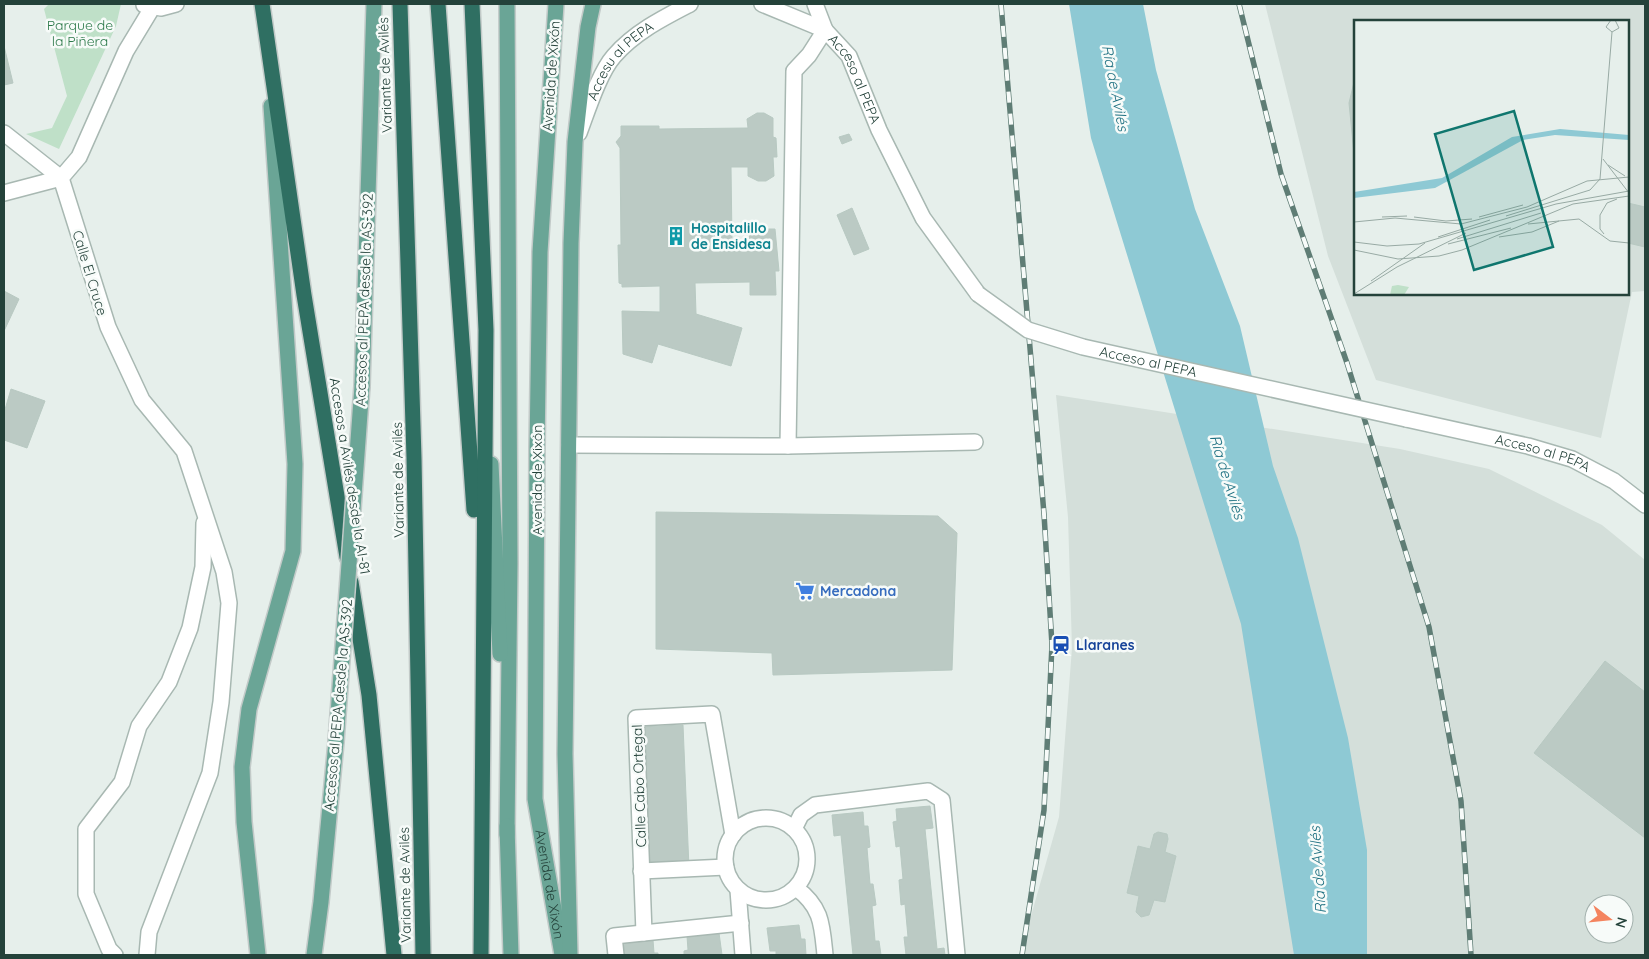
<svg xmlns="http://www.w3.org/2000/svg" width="1649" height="959" font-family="Quicksand,sans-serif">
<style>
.built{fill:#d4dfda;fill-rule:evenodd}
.green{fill:#bfe0c8}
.water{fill:#8ec9d4}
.building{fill:#bbcac4;stroke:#b8c9c2}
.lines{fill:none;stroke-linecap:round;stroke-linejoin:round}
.minor-casing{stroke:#a8b8b2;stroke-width:18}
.major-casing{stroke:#c2cac8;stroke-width:18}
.highway-casing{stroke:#c2cac8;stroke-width:18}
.minor{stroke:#fff;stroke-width:15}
.major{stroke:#6aa596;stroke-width:15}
.highway{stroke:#2f6f62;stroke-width:15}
.rail-casing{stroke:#5f7d75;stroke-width:5.5}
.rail{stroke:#f7fbf9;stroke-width:4;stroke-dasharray:11;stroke-linecap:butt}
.minor-bridge-casing{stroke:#a8b8b2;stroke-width:18;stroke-linecap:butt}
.major-bridge-casing{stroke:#c2cac8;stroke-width:18;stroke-linecap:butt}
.minor-bridge{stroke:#fff;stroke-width:15}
.major-bridge{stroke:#6aa596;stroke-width:15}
.labels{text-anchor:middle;stroke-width:5;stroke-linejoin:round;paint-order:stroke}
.park-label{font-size:14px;fill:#2d7a4b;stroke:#f7fbf9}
.street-label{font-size:14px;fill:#24423a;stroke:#f7fbf9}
.culture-label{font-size:14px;font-weight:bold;fill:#0d838f;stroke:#f7fbf9;text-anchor:start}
.shop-label{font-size:14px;font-weight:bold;fill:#366cbe;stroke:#f7fbf9;text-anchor:start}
.transit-label{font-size:14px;font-weight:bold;fill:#164399;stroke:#f7fbf9;text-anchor:start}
.water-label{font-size:15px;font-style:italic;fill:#1c6f80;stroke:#f7fbf9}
.inset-road{fill:none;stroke:#98aaa4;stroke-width:1}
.view{fill:#0f766e;fill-opacity:0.15;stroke:#0f766e;stroke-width:2.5}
.inset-edge{fill:none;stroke:#24423a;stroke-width:2.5}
</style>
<rect width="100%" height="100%" fill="#e6efeb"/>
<!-- built -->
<g class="built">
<path d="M1265 4H1645V291L1632 292 1601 438 1376 380 1328 256ZM1355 21H1628V294H1355Z"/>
<path d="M1056 395 1400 449 1489 469 1602 525 1645 560V955H1020L1059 817 1072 648 1068 517ZM1594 904H1624V934H1594Z"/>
</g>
<!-- green -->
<polygon class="green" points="49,4 121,4 116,26 59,149 26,134 52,128 67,96 44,9"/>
<!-- water -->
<polygon class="water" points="1069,4 1143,4 1156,70 1195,209 1240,326 1273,466 1298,538 1348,738 1367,850 1367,955 1294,955 1241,624 1091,138"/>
<!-- building -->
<g class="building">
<polygon points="4,46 13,83 4,85"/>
<polygon points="1355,78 1355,164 1349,103"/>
<polygon points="757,113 764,113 773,118 773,137 776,138 777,157 773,157 774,176 766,181 758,181 748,176 748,167 731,167 732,243 750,243 749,229 775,229 779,271 775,271 776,295 750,295 750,282 695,283 696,314 742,328 731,366 658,344 652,363 623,354 622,311 660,312 660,286 622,287 622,284 619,283 618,245 621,245 620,148 616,142 621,136 621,126 659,126 659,129 748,128 747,119"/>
<polygon points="849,134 852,140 842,144 839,137"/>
<polygon points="1628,203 1645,207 1645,247 1628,243"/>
<polygon points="852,208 869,249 854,255 837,215"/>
<polygon points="4,291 19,299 4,331"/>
<polygon points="11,389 45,401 27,448 4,440 4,413"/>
<polygon points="656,512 938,516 957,533 952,670 773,675 772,653 656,649"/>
<polygon points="1605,661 1645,692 1645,838 1534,753"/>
<polygon points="683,725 689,868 650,869 649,850 646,850 645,817 648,817 645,759 642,759 640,727"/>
<polygon points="930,806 933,828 925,829 937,949 944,948 945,955 906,955 904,937 908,937 905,904 901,905 899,880 903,879 900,846 896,847 893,822 897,821 896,809"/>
<polygon points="863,812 864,826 868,826 870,847 867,848 870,884 873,884 876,905 872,906 875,941 879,941 881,955 853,955 841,835 834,836 832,815"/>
<polygon points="1158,832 1167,834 1168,839 1165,852 1176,856 1165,902 1154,900 1149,915 1141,917 1136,912 1139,896 1127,893 1138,846 1150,849 1154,834"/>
<polygon points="799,925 801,939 805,939 806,955 776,955 776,951 770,951 767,928"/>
<polygon points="719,933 722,955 684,955 684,951 688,950 687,936"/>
<polygon points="653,940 654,953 658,953 658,955 622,955 621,943"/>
</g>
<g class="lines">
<!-- minor casing -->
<g class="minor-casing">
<g id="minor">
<polyline points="762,4 825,30"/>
<path id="s1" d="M815 4 825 30 849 56 879 130 923 218 978 294"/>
<polyline points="144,5 161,8 176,4"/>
<polyline points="4,133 61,178"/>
<path id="s2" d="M579 133C587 112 599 73 614 56 635 32 663 18 690 4"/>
<polyline points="4,193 61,178"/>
<path id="s3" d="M1406 419 1528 446 1572 459 1614 481 1645 505"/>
<polyline points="569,445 788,446 975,442"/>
<polyline points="788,446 794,71 809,55 825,30"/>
<circle cx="766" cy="859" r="41"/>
<polyline points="794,829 801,815 815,805 928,791 942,800 957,955"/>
<polyline points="641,871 726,867"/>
<path d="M796 888C822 907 822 925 825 955"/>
<polyline points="738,890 743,955"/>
<polyline points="644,933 636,718 712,714 733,835"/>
<polyline points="115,955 109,949 86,894 86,829 122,782 139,726 169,682 190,628 203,567 204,523"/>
<polyline points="147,955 149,932 210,773 221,702 229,603 224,572 184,451 142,400 108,327 61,178 79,157 126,51 152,8"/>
<polyline points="616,955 614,936 741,923"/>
</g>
</g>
<!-- major casing -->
<g class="major-casing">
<g id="major">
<polyline points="507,4 510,564 507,835"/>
<path id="s4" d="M556 4 540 252 537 448 535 799 562 955"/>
<polyline points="362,386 374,4"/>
<polyline points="491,464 500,654"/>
<polyline points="507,826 511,955"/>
<polyline points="258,955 244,822 242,767 249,709 293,551 295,464 271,106"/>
<polyline points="314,955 321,902 336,742"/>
<polyline points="570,955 565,754 571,243 575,142 588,27 593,4"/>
</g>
</g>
<!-- highway casing -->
<g class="highway-casing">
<g id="highway">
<polyline points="262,4 304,295 347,557"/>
<polyline points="400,4 414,458 423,955"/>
<polyline points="438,4 474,510"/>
<polyline points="472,4 486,330 481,955"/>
<polyline points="351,582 369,695 394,955"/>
</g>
</g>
<!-- minor -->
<use href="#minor" class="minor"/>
<!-- major -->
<use href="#major" class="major"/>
<!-- highway -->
<use href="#highway" class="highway"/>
<!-- rail casing -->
<g class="rail-casing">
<g id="rail">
<polyline points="1001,4 1044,514 1052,645 1044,810 1022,955"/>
<polyline points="1239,4 1281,174 1347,363 1429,627 1461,801 1471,955"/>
</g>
</g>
<!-- rail -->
<use href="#rail" class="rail"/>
<!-- minor-bridge casing -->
<g class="minor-bridge-casing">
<g id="minor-bridge">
<path id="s5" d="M978 294 1028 330 1083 347 1406 419"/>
</g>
</g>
<!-- major-bridge casing -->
<g class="major-bridge-casing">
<polyline id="major-bridge" points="336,742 362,386"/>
</g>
<!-- minor-bridge -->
<use href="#minor-bridge" class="minor-bridge"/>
<!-- major-bridge -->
<use href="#major-bridge" class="major-bridge"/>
</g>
<!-- icons -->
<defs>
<g id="building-bare" transform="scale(1.5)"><path d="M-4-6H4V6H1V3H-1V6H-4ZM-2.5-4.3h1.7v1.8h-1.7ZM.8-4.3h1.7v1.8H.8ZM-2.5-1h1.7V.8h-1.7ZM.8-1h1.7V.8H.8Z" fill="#0f9aa8" stroke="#f7fbf9" stroke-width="2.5" paint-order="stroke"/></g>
<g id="supermarket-bare" transform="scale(1.5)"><path d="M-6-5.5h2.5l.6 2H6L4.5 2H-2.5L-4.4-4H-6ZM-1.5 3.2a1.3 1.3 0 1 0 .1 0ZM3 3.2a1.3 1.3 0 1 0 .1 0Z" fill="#3f7fe0" stroke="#f7fbf9" stroke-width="2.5" paint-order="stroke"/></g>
<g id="station-bare" transform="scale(1.5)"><path d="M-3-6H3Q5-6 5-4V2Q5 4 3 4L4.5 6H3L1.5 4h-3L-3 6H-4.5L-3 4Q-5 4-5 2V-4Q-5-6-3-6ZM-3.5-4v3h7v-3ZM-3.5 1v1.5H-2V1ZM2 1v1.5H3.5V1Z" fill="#1a4fb4" stroke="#f7fbf9" stroke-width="2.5" paint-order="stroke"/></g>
</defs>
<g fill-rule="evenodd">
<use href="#building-bare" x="676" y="236"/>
<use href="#supermarket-bare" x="805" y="591"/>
<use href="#station-bare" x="1061" y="645"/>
</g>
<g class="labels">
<!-- park labels -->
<g class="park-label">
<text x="80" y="30">Parque de<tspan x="80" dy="16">la Piñera</tspan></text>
</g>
<!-- street labels -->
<g class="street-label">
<text dy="5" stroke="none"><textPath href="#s2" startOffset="85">Accesu al PEPA</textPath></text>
<text transform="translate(385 75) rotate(-92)" y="5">Variante de Avilés</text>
<text transform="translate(551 76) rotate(-86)" y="5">Avenida de Xixón</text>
<text dy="5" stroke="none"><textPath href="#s1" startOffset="86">Acceso al PEPA</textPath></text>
<text transform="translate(90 273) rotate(73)" y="5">Calle El Cruce</text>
<text transform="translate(364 300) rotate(-88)" y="5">Accesos al PEPA desde la AS-392</text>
<text dy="5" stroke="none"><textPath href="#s5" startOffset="186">Acceso al PEPA</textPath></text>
<text dy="5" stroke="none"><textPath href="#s3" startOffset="141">Acceso al PEPA</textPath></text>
<text transform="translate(350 476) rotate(81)" y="5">Accesos a Avilés desde la AI-81</text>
<text transform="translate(398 480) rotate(-91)" y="5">Variante de Avilés</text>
<text transform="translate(537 480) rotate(-90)" y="5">Avenida de Xixón</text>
<text transform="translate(338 705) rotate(-85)" y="5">Accesos al PEPA desde la AS-392</text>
<text transform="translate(639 786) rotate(-92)" y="5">Calle Cabo Ortegal</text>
<text dy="5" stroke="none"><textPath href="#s4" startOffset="882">Avenida de Xixón</textPath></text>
<text transform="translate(405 885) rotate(-91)" y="5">Variante de Avilés</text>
</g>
<!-- culture labels -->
<g class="culture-label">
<text x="691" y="233">Hospitalillo<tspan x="691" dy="16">de Ensidesa</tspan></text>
</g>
<!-- shop labels -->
<g class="shop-label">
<text x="820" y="596">Mercadona</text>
</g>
<!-- transit labels -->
<g class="transit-label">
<text x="1076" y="650">Llaranes</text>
</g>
<!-- water labels -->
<g class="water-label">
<text transform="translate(1115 88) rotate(79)" y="5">Ría de Avilés</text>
<text transform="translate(1227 477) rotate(73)" y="5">Ría de Avilés</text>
<text transform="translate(1318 870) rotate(-94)" y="5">Ría de Avilés</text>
</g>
</g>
<!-- overview -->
<g transform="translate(1354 20)">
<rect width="275" height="275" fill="#e6efeb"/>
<path d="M38 266 44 265 55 267 50 275H36Z" fill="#bfe0c8"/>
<path d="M206 109 275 115V120L201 115 169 120 81 168 0 178V172L88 158 158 117Z" fill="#8ec9d4"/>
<path class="inset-road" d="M257 0 252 7 258 12 265 8 261 0M249 139 275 173M254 145 271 156M152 196 236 170 246 159 258 12M28 197 53 196M60 197 92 201 118 199M125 197 169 185M0 202 41 198 107 204 173 187 233 161 275 157M174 204 225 199 256 221 275 223M250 214 246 209V195L253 183 263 179M84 217 136 200M145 217 178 212 205 201M103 219 187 193M0 222 33 226 65 224 202 184 275 171M94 224 157 208M0 230 44 239 85 236 108 230 219 184 275 176M17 261 71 223M0 274 43 247 112 213"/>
<path class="view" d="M160 91 199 227 120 250 81 114Z"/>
<rect width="275" height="275" class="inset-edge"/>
</g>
<!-- border -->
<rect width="1649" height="959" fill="none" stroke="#24423a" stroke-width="10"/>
<!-- north arrow -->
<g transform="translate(1609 919) rotate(106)"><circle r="24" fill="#f7fbf9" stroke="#a3b1ad"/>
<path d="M0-4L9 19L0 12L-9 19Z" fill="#f4845f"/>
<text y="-8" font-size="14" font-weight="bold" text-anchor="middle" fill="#24423a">N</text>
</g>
</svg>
